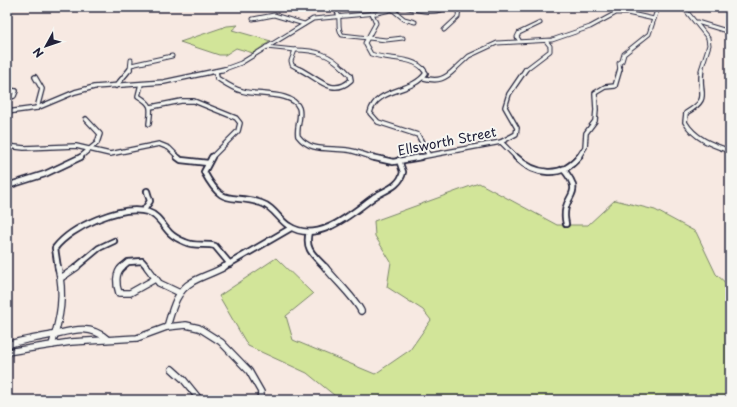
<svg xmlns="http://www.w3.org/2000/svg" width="737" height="407" font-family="'Playpen Sans',sans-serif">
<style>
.green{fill:#d2e599;stroke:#7a846a}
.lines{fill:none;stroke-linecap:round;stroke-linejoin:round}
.minor-far3-casing{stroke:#22223b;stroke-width:5}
.minor-far2-casing{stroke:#22223b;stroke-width:6}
.minor-far1-casing{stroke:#22223b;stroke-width:8}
.minor-casing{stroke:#22223b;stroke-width:8}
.minor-far3{stroke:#f6f6f2;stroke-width:3}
.minor-far2{stroke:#f6f6f2;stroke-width:3.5}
.minor-far1{stroke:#f6f6f2;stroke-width:4.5}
.minor{stroke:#f6f6f2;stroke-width:5.5}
.labels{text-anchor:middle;stroke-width:4;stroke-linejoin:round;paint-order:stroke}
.street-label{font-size:13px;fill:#22223b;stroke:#f6f6f2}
</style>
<rect width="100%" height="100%" fill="#f7e9e2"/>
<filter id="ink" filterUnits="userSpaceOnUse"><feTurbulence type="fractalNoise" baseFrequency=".025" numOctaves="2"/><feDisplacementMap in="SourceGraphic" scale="8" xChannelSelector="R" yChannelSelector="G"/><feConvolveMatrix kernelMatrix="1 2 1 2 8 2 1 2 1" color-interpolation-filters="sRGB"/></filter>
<g filter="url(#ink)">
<!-- green -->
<g class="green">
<polygon points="238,25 232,30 271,41 253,53 236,48 225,55 219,55 180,42 227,26"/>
<polygon points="479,183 557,225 588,225 615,200 655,210 696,232 716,274 730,287 730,400 340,400 307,373 248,346 219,296 276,258 313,294 286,316 293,340 375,374 410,350 431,320 423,310 387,287 391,262 375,236 374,221"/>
</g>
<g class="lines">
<!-- minor-far3 casing -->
<g class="minor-far3-casing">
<g id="minor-far3">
<path d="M333 7C344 17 335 25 342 35L386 40 403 38"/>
<path d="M404 7C421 11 432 15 449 7"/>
<polyline points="477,7 484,7"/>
<polyline points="683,7 708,38 709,45 701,70"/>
<polyline points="393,10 404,19 415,22"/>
<path d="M372 13 376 23 365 43 371 54C386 60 413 56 424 70"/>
<polyline points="253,19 274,15 304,24"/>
<polyline points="697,22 730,32"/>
<polyline points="444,30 458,17 459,7"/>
<polyline points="519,40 517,37 519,33 540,23"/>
<polyline points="266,47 295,50"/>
<path d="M295 50C316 50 330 54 345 70"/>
<polyline points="295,50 291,61 292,65 301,70"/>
<polyline points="131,65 172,56"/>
<polyline points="130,70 131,60"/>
<polyline points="222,70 241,63 313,19 377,13 404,7"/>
<polyline points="454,70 469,56 497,43 552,40 590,27 616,13 627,13 654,19"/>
<polyline points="525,70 550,51 550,46 546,41"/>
<polyline points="620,70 619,63 622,61 624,54 649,34 657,10 655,7"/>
</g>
</g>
<!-- minor-far2 casing -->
<g class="minor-far2-casing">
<g id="minor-far2">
<path d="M299 69C317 77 332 98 351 80L350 75 344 69"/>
<path d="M423 69 426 73C412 94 376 87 370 113L378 122 418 135 428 154"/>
<path d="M702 69C697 94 713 97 686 113L685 122C695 139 712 145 730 151"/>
<path d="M216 71 217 78C225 83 233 89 242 91 256 96 293 91 299 108 302 117 296 127 298 136 311 153 329 147 347 150 356 151 365 155 374 158"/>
<polyline points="35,77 42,89 37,108"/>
<path d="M424 78C438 82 445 79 455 69"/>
<path d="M141 84 138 96C153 105 151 107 149 124"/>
<polyline points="116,86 130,69"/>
<polyline points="7,90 16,91 14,96 7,98"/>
<polyline points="151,107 181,101 194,101 236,118 240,123 238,131 211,158"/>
<polyline points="7,112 37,108 75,92 94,87 164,82 225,69"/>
<polyline points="501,142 517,158"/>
<polyline points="7,146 24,148 76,146 110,154 159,144 169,148 179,158"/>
<polyline points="79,158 97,143 100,134 86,119"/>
<polyline points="415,158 501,142 516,134 517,128 505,107 509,94 526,69"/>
<polyline points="578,158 585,147 586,133 595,121 596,110 595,93 605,87 615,86 620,69"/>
</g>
</g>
<!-- minor-far1 casing -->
<g class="minor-far1-casing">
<g id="minor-far1">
<polyline points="177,157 181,160 208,163"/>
<path d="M212 157 204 172C224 209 230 193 261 203 274 207 279 220 289 226 318 245 352 213 374 197 385 190 400 187 403 172L399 160"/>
<polyline points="371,157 393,162 421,157"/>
<path d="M516 157C535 175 561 179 579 157"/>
<path d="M563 169C588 198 559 193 566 224"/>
<polyline points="7,186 45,174 81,157"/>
<polyline points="144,210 150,201 147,191"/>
<path d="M309 232C304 250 315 256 326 268"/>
<path d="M58 268 55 248C71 227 121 204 148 212 158 215 163 226 170 233 174 237 180 240 185 242 195 247 206 243 215 246L230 264"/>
<polyline points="75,268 99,248 114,241"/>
<polyline points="121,268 128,262 142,261 148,268"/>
<polyline points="222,268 291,228"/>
</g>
</g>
<!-- minor casing -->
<g class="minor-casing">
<g id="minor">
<path d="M122 267C115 273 116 285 119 293H130L155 279"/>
<polyline points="147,267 159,283 180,293"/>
<path d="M325 267C335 280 355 298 361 311"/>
<polyline points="61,278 77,267"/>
<path d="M167 327C172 310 176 291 192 282 202 276 214 273 224 267"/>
<path d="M7 345C20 340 33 339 47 336 68 332 88 322 107 339"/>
<path d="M52 345C60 318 65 295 58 267"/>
<polyline points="7,352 71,342 137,338 167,327 186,325 199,328 221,342 249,371 261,392 260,400"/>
<polyline points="172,369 183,379 200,400"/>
</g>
</g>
<!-- minor-far3 -->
<use href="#minor-far3" class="minor-far3"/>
<!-- minor-far2 -->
<use href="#minor-far2" class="minor-far2"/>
<!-- minor-far1 -->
<use href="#minor-far1" class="minor-far1"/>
<!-- minor -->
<use href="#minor" class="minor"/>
</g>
</g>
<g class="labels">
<!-- street labels -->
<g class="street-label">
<text transform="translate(447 141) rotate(-11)" y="5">Ellsworth Street</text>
</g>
</g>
<!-- margin -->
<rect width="737" height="407" fill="none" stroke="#f6f6f2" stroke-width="24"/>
<rect x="12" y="12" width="713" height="383" fill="none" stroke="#22223b" stroke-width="1.5" filter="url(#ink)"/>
<!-- north arrow -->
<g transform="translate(46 46) rotate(230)" stroke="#f6f6f2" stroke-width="3" paint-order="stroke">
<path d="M0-3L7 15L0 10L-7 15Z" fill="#22223b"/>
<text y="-6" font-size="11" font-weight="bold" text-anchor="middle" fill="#22223b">N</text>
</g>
</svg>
